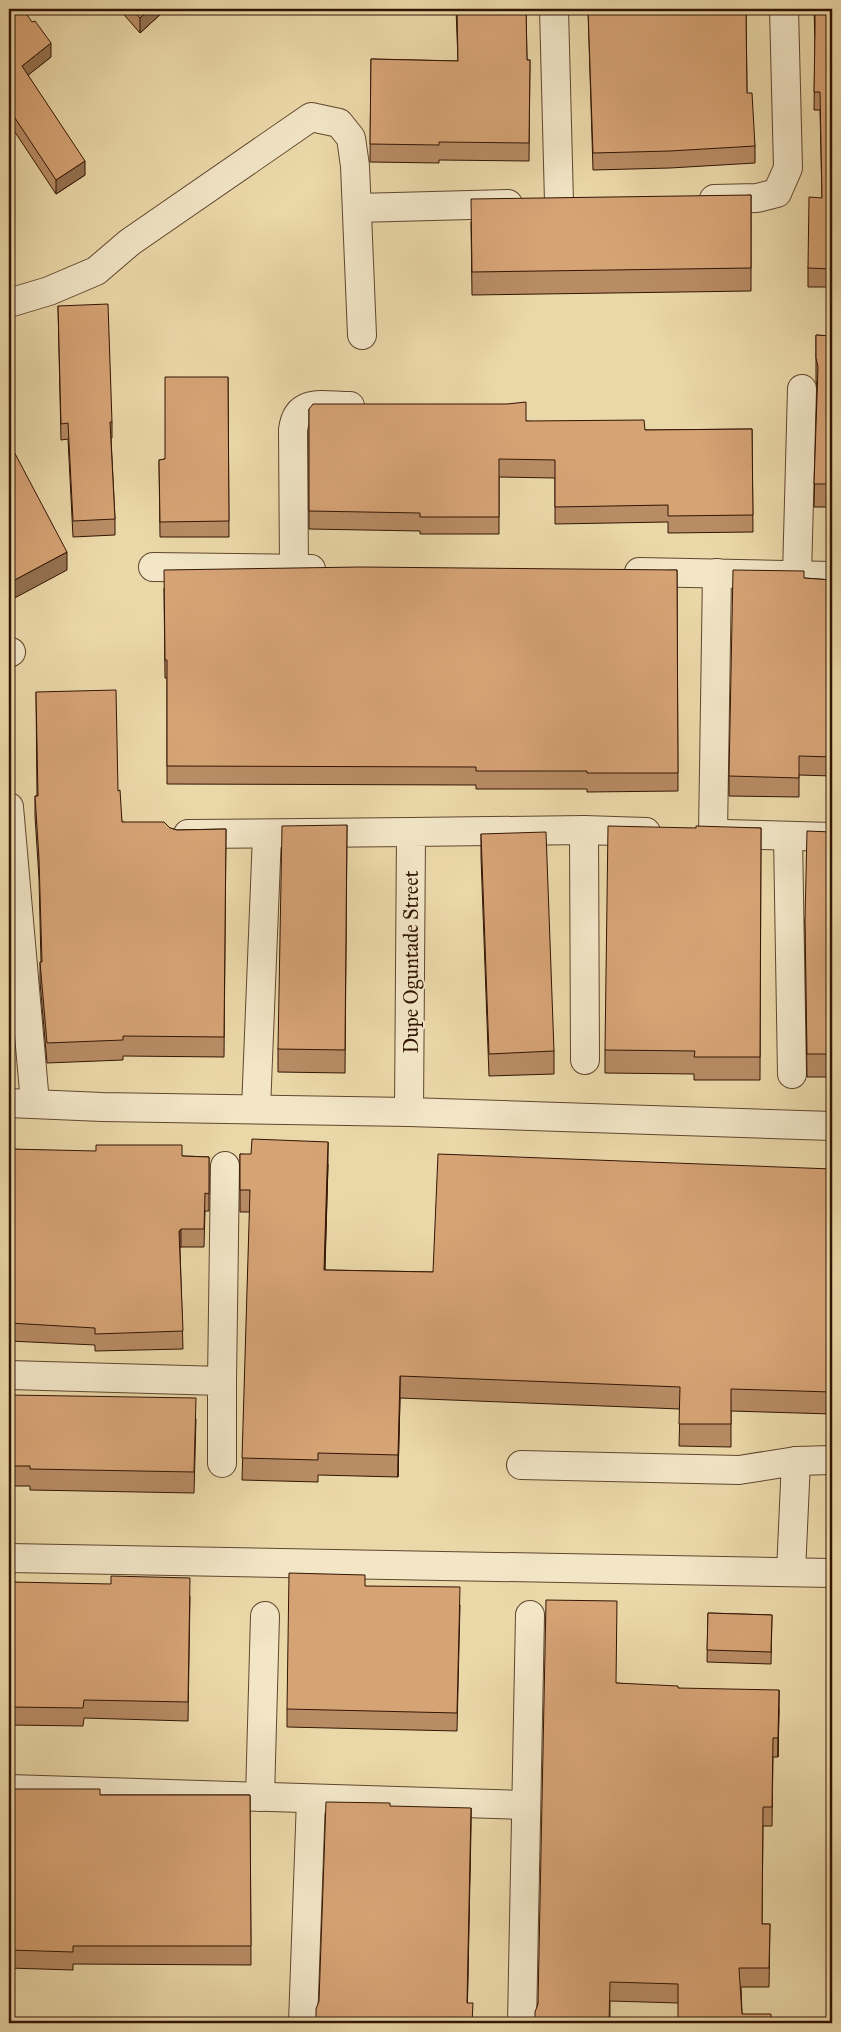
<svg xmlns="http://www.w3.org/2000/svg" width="841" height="2032" font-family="'IM FELL Great Primer',serif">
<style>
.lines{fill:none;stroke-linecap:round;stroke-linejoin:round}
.minor-casing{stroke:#60462d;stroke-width:30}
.minor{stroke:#f2e6c7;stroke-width:28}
.wall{fill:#b88c65;stroke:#321504}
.shaded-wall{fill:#967252;stroke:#321504}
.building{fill:#d6a375;stroke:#321504}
.labels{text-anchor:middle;stroke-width:4;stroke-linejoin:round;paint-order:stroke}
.street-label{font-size:20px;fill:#321504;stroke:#f2e6c7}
</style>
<rect width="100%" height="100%" fill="#ebd8a9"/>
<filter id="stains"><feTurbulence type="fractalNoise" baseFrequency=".004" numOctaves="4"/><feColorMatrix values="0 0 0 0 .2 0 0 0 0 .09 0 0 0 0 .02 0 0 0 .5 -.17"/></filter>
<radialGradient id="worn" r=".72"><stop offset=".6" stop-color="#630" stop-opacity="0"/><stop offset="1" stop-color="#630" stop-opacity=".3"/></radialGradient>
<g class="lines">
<!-- minor casing -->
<g class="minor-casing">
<g id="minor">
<polyline points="554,9 559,202"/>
<polyline points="714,199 757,198 777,193 788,168 784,9"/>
<polyline points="357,208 508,204"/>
<polyline points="9,303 49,291 96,271 130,242 311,117 339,123 351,138 355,166 362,335"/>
<polyline points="153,567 311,569"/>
<path d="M294 569 293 430C297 397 324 406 350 406"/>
<polyline points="639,572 832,576"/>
<polyline points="797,575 802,389"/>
<polyline points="9,653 11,652"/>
<polyline points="9,807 35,1103"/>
<polyline points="584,830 585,1060"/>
<polyline points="188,834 411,832"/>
<polyline points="713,834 717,573"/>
<polyline points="724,834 832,837"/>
<polyline points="788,836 792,1074"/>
<polyline points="9,1103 102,1107 409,1112 411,832 584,830 646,832"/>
<polyline points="256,1109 267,835"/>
<polyline points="409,1112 832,1126"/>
<polyline points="9,1375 222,1381 222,1463"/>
<polyline points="222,1381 225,1166"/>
<polyline points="796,1461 832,1460"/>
<polyline points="521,1465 739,1470 796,1461 791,1572"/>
<polyline points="9,1558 832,1573"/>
<polyline points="9,1789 526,1805"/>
<polyline points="260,1797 265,1616"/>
<polyline points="303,2023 311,1799"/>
<polyline points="522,2023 530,1615"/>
</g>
</g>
<!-- minor -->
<use href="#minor" class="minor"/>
</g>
<!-- wall -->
<g class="wall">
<polygon points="9,9 51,57 28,75 85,175 56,194 9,123"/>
<polygon points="119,9 163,9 163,12 140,33"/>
<polygon points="456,9 526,9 527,60 530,60 529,161 439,160 439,163 370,162 371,59 458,61"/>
<polygon points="588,9 746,9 747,93 755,146 755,163 670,168 593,170"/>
<polygon points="814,9 832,9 832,287 808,287 808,268 822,198 820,110 814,110 815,41"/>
<polygon points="751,195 751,291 472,295 471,222"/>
<polygon points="58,306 112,422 112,438 111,438 115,519 115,535 73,537 68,439 61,440"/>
<polygon points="816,335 832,336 832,507 814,507 817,387 816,381"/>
<polygon points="228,377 229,537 160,537 159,460 165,459"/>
<polygon points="309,409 526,421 645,430 752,429 753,532 668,533 668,522 555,524 555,478 499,477 499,534 420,534 420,531 309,529"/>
<polygon points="677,570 678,791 587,792 587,789 476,789 476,785 167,784 167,678 165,678 164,588"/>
<polygon points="804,578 832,580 832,776 799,775 799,797 729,796 729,776"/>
<polygon points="36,692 118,791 122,822 170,828 177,830 226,829 224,1057 123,1056 123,1060 47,1063 40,982 40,962 41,962 39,879 35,816 35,796 37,796"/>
<polygon points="347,825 345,1073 278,1072 278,1049"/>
<polygon points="696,828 761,828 760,1080 694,1080 694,1074 605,1073 605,1050"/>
<polygon points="832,832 832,1077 807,1077 805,919"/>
<polygon points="481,834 554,1051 554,1074 489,1076 481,857"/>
<polygon points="9,1149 209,1157 209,1211 205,1211 204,1247 181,1247 180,1248 183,1349 95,1351 95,1345 9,1341"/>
<polygon points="240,1154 328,1164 325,1270 433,1272 832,1169 832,1414 731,1411 731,1447 679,1446 680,1409 400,1398 398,1477 318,1475 318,1482 242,1480 250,1212 240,1212"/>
<polygon points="9,1395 196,1419 194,1493 30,1490 30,1486 9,1486"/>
<polygon points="12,1582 190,1596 188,1721 84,1718 83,1726 10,1725"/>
<polygon points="365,1586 460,1605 457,1731 287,1727 287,1709"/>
<polygon points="708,1613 772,1615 771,1664 707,1662"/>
<polygon points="616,1683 678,1688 779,1709 778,1757 773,1757 772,1826 763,1826 762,1924 770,1924 769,1987 741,1987 742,2014 678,2003 610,2001 610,2023 535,2023 538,2004"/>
<polygon points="9,1789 100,1795 250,1795 251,1965 73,1964 73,1970 9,1968"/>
</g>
<!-- shaded-wall -->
<g class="shaded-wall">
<polygon points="150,9 163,9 163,12 140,33 140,18"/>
<polygon points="51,43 51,57 22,80 22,66"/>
<polygon points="85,161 85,175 56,194 56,180"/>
<polygon points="67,552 67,570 9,601 9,583"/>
<polygon points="328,1142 328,1164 324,1292 324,1270"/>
<polygon points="181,1229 181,1247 179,1249 179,1231"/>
<polygon points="400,1376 400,1398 398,1477 398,1455"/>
<polygon points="779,1690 779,1709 778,1757 778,1738"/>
<polygon points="471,1808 471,1830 467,2023"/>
</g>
<!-- building -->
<g class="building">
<polygon points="9,9 23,9 32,22 35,21 51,43 22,66 85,161 56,180 9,109"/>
<polygon points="132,9 150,9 140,18"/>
<polygon points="457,9 526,9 527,60 530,60 529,143 439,142 439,145 370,144 371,59 458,61"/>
<polygon points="588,9 746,9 747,93 752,93 755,146 670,151 593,153"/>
<polygon points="815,9 832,9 832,269 808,268 809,197 822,198 820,92 814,92 815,31"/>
<polygon points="751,195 751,268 472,272 471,199"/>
<polygon points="108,304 112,422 110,422 115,519 73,521 68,423 61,424 58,306"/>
<polygon points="816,335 832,336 832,484 814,484 818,367 816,358"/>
<polygon points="165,377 228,377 229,521 160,522 159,460 165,459"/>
<polygon points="526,402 526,421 644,420 645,430 752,429 753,515 668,516 668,505 555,507 555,460 499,459 499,517 420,517 420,513 309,511 309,409 313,404 507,404"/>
<polygon points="11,446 67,552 9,583 9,447"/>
<polygon points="360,567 677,570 678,773 587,773 587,771 476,771 476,767 167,766 167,660 165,660 164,570"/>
<polygon points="733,570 804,571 804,578 832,580 832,757 799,756 799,778 729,776"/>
<polygon points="116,690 118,791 120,790 122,822 164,822 170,828 177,830 226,829 224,1037 123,1036 123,1040 47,1043 40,962 42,962 39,859 35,796 38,796 36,692"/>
<polygon points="347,825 345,1050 278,1049 282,826"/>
<polygon points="608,826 696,828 696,826 761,828 760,1057 694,1057 695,1051 605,1050"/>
<polygon points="807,831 832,832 832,1054 807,1054 805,919"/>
<polygon points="546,832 554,1051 489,1054 481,834"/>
<polygon points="252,1139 328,1142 324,1270 433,1272 438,1154 832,1169 832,1392 731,1389 731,1424 679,1424 680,1387 400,1376 398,1455 318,1453 318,1460 242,1458 250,1190 240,1190 240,1154 251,1154"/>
<polygon points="96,1145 182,1145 182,1156 209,1157 209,1194 205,1193 204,1229 181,1229 179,1231 183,1331 95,1334 95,1328 9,1323 9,1149 96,1151"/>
<polygon points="9,1395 196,1398 194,1472 30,1469 30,1466 9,1466"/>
<polygon points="289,1573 365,1575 365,1586 460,1587 457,1713 287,1709"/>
<polygon points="111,1576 190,1578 188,1702 84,1700 83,1708 10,1707 12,1582 111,1584"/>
<polygon points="546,1600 617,1601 616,1683 678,1686 678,1688 779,1690 778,1738 773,1738 772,1807 763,1807 762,1924 770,1924 769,1968 739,1968 742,2014 771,2014 771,2023 678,2023 678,1984 610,1982 609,2023 535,2023 535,2012 538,2004"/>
<polygon points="708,1613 772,1615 771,1652 707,1650"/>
<polygon points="9,1789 100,1789 100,1795 250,1795 251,1946 73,1946 73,1952 9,1950"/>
<polygon points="326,1802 390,1803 390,1806 471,1808 467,2003 473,2003 472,2023 316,2023 316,2009 319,2001"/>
</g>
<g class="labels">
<!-- street labels -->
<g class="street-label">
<text transform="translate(411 962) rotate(-90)" y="7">Dupe Oguntade Street</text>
</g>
</g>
<!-- margin -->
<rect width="841" height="2032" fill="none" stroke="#ebd8a9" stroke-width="30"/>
<rect x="10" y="10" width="821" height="2012" fill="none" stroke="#321504" stroke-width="2.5"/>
<rect x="15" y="15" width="811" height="2002" fill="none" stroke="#321504"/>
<rect width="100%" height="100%" filter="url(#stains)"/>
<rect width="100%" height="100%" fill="url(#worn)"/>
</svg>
